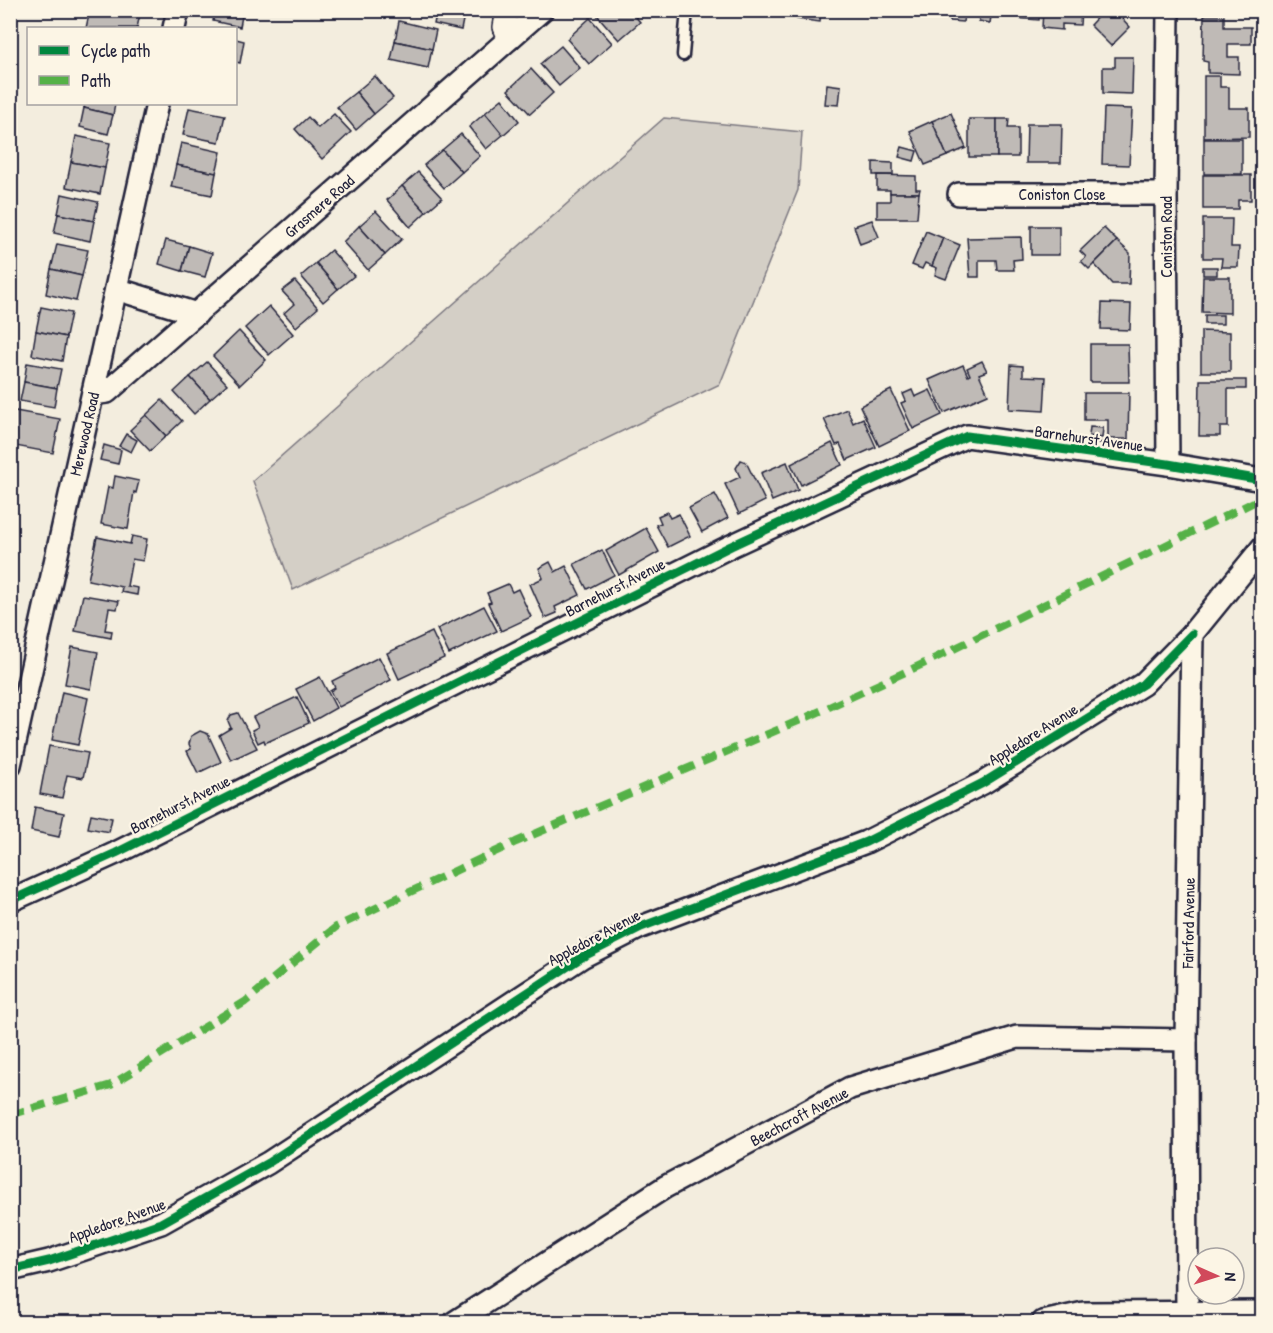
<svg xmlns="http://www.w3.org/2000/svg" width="1273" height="1333" font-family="'Patrick Hand',sans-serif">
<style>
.green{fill:#d4cfc6;stroke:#7b7880;stroke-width:1.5}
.building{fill:#bfbab6;stroke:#22223b;stroke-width:1.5}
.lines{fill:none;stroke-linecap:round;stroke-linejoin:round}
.service-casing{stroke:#22223b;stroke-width:15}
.minor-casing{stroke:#22223b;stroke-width:26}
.service{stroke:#fcf5e5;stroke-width:10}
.minor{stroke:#fcf5e5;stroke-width:21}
.quiet{stroke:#55b146;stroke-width:8;stroke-dasharray:15 8;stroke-linecap:butt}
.cycleway-casing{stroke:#fcf5e5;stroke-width:13}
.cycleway{stroke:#00873e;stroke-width:9}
.labels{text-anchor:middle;stroke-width:4.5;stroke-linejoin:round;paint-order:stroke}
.street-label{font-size:16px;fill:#22223b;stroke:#fcf5e5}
</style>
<rect width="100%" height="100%" fill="#f3edde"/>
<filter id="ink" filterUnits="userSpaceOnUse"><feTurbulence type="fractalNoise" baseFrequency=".0167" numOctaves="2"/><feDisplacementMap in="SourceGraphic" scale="12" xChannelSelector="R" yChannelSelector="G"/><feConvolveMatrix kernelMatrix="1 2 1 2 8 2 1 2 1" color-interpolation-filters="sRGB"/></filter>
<g filter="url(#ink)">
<!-- green -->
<polygon class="green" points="664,118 802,132 798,190 720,384 293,590 253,481"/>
<!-- building -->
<g class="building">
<polygon points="90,10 128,10 140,14 137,28 86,28"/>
<polygon points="215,10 243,10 240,27 213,21"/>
<polygon points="437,10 465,10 461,30 434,24"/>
<polygon points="602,10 630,10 640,22 619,40 597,15"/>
<polygon points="798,10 821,10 820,22 797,19"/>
<polygon points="927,10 943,10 942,19 926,18"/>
<polygon points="951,10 992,10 990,23 979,21 979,16 964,15 963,22 950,21"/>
<polygon points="1004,10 1040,10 1039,20 1003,17"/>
<polygon points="1043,10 1081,10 1080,25 1062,24 1062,30 1042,28"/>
<polygon points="1104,10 1114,10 1130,27 1111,46 1090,25"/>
<polygon points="1204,16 1224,16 1224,27 1251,27 1251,44 1228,44 1228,57 1239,57 1239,74 1208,73 1208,62 1203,61"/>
<polygon points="590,18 612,43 589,64 567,39"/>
<polygon points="399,21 436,30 432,49 395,41"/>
<polygon points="236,39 244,41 240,63 236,62"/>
<polygon points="395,41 432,49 428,68 391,60"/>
<polygon points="561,46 580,68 559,86 540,64"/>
<polygon points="1115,57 1133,57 1132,94 1103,93 1103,67 1115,67"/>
<polygon points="531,69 553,93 530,114 508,90"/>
<polygon points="375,76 393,98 374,114 356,92"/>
<polygon points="1204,76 1220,76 1220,87 1229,87 1229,108 1249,108 1249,137 1204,138"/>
<polygon points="827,84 841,86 839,105 825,104"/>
<polygon points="356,92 374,114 356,130 337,107"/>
<polygon points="502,99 519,121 503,135 485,113"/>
<polygon points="85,104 115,104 113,115 84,108"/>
<polygon points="84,108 113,115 108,134 80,127"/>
<polygon points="189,108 225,115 219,142 183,135"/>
<polygon points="1104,108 1132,109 1129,165 1102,164"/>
<polygon points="485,113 503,135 486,149 469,127"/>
<polygon points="951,113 966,148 947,156 932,121"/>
<polygon points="334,114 351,132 322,159 295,129 308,117 318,128"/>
<rect x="969" y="119" width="28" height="38"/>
<polygon points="997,119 1009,119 1008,128 1018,128 1018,157 997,157"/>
<polygon points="932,121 947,156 925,165 910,131"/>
<polygon points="1027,124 1062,124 1061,163 1026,163"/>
<polygon points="461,134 480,156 462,172 442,150"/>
<polygon points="76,136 110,143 105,168 71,162"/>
<rect x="1204" y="139" width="38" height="35"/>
<polygon points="181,143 221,152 216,173 176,165"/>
<polygon points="902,147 917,151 914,161 899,157"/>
<polygon points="442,150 462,172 444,188 424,165"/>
<polygon points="71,162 105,168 100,194 66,187"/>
<polygon points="873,162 893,163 893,175 873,175"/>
<polygon points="176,165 216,173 212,195 171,187"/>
<polygon points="418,172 442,198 426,212 402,186"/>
<polygon points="877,175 916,176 916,189 920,189 919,193 890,193 890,190 877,190"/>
<polygon points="1203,175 1251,175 1251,200 1238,200 1238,209 1203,209"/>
<polygon points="402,186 426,212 410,227 387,200"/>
<polygon points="890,193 919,193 917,218 877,218 877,201 890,201"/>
<polygon points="62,194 98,202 94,221 58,214"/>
<polygon points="376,211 402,239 385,255 359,226"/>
<polygon points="58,214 94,221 90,241 54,233"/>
<polygon points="1203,219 1232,219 1231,247 1239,247 1238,267 1221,267 1222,258 1203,258"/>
<polygon points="872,220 879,237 860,244 854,226"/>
<polygon points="359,226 385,255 368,270 343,242"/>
<rect x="1031" y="226" width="28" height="29"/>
<polygon points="1104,228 1117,241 1089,269 1081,261 1086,257 1080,251"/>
<polygon points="926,231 943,238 932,266 925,263 922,269 912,265"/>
<polygon points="1021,237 1022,259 1013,260 1014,270 997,270 996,260 979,260 979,277 970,277 967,238"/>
<polygon points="943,238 960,245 946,279 935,275 937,268 932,266"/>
<polygon points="166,240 189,246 182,271 159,264"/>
<polygon points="1117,241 1130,253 1129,284 1112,284 1094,264"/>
<polygon points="57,244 88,250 82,276 51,269"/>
<polygon points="189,246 212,253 205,277 182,271"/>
<polygon points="331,250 354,276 338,289 316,263"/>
<polygon points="316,263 338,289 323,302 301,276"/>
<rect x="1203" y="267" width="14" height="8"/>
<polygon points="51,269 82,276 76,301 46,294"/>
<polygon points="1203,277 1230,277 1230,313 1202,312"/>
<polygon points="295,281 318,308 296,327 284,313 294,304 282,291"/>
<polygon points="1102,303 1131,304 1130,330 1101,329"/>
<polygon points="269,306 293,334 269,355 245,328"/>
<polygon points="41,307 71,313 66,337 36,331"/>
<rect x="1205" y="315" width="18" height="9"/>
<polygon points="36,331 66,337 62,361 32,355"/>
<polygon points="239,331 266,360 240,385 213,356"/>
<polygon points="1201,331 1230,332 1230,372 1201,372"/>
<polygon points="1090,344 1128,344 1129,382 1090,382"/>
<polygon points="982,361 987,371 979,374 988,394 944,413 929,380 963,365 968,376 970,375 967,368"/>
<polygon points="207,362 227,384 210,399 190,377"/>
<polygon points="27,363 61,369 57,388 24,382"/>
<polygon points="1011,365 1023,366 1023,376 1046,377 1044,411 1009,409"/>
<polygon points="190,377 210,399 194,414 174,392"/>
<polygon points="1200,380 1246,380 1246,389 1228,389 1228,427 1220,427 1220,436 1199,436"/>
<polygon points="24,382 57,388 54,407 20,401"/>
<polygon points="891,390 910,431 879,446 860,406"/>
<polygon points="912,390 915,397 930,390 942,415 913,429 901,403 906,401 903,394"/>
<polygon points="1084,393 1129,393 1128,439 1108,439 1108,420 1084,420"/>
<polygon points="162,400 182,421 166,436 146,415"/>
<polygon points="847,409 853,423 863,418 876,447 847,460 840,444 836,445 824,419"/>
<polygon points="10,410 60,419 53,453 10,445"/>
<polygon points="146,415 166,436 150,451 130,430"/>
<polygon points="1090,427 1103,428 1102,438 1089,436"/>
<polygon points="126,434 137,440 131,452 119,446"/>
<polygon points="832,443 842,465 801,485 791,464"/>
<polygon points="104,445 121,450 118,464 100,460"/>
<polygon points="741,460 746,462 765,501 739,514 725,484 740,477 736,468"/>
<polygon points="787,462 798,490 772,501 761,473"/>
<polygon points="115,476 139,481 136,493 134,492 128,529 101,524 108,487 113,488"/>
<polygon points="715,494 728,518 702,532 689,508"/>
<polygon points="667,512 670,518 679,514 690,536 668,547 656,525 661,523 658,516"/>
<polygon points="646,528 659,552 619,575 606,551"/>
<polygon points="132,536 147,539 143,561 132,559 127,586 138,588 137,595 121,592 122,587 88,580 97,537 130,544"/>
<polygon points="602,550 614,575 587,589 574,564"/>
<polygon points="550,562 555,572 566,566 580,595 555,607 557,613 545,618 530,584 543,578 539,568"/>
<polygon points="508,584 512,592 518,589 531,617 501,631 488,603 491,602 487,593"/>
<polygon points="83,595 119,601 117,609 109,608 105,630 112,631 111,638 75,631"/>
<polygon points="484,606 497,631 449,654 437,629"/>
<polygon points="432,632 444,658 399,679 387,653"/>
<polygon points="72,647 98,652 91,689 65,684"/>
<polygon points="379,657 391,680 339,707 330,691 335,688 332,681"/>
<polygon points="320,677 336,708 313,721 296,689"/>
<polygon points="62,692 88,698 78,745 52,740"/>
<polygon points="297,697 309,723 265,743 264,740 258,743 252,730 258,727 253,717"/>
<polygon points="238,713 257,748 231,760 219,735 231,728 228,721 231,715"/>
<polygon points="200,731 208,734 221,762 198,773 187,751 191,749 189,744 191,736"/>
<polygon points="49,746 88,753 83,778 67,775 62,798 40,794"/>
<polygon points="35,807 64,813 59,837 31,831"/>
<polygon points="91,814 112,818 109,832 88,828"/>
</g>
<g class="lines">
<!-- service casing -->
<g class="service-casing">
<polyline id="service" points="683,55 687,10"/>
</g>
<!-- minor casing -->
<g class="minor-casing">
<g id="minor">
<polyline points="507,10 504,27 509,39"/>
<polyline points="174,28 178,10"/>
<polyline points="959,194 1166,194"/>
<polyline points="116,289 197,314"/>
<polyline points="93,394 107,392 542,10"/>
<polyline points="1168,464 1166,194 1168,10"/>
<polyline points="10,765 157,104"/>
<polyline points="10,901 116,853 731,546 967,436 1168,464 1262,480"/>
<polyline points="10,1270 49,1261 161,1223 268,1163 582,957 641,927 866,842 983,783 1143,684 1192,634"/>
<polyline points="455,1322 665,1187 850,1088 1017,1037 1186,1040"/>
<polyline points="1043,1322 1084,1313 1262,1312"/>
<polyline points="1187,1322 1186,1040 1192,634 1262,548"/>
</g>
</g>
<!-- service -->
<use href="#service" class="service"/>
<!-- minor -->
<use href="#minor" class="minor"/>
<!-- quiet -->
<polyline class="quiet" points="10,1115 111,1085 245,1002 336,927 516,842 803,719 925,663 1262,498"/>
<!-- cycleway casing -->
<g class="cycleway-casing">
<g id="cycleway">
<polyline points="10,901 116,853 731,546 967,436 1168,464 1262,480"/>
<polyline points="10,1270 49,1261 161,1223 268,1163 582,957 641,927 866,842 983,783 1143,684 1192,634"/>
</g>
</g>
<!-- cycleway -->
<use href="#cycleway" class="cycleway"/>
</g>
</g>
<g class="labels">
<!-- street labels -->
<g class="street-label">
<text x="1062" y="200">Coniston Close</text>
<text transform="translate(319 206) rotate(-41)" y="6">Grasmere Road</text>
<text transform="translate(1166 237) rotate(-90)" y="6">Coniston Road</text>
<text transform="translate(84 434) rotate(-77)" y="6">Merewood Road</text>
<text transform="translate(1089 438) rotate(8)" y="6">Barnehurst Avenue</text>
<text transform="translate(615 587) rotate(-27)" y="6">Barnehurst Avenue</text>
<text transform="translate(1033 734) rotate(-32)" y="6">Appledore Avenue</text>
<text transform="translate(180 804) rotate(-27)" y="6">Barnehurst Avenue</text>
<text transform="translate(1188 923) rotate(-89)" y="6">Fairford Avenue</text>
<text transform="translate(594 937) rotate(-28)" y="6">Appledore Avenue</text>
<text transform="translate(799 1116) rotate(-28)" y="6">Beechcroft Avenue</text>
<text transform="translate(117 1220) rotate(-20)" y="6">Appledore Avenue</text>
</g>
</g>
<!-- margin -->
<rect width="1273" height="1333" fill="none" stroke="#fcf5e5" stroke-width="36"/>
<rect x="18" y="18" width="1237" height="1297" fill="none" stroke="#22223b" stroke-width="2" filter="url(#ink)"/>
<!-- legend -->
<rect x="27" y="27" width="210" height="78" fill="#fcf5e5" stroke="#a5a1a1" stroke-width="1.5"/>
<rect x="39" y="46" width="30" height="9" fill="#00873e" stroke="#a5a1a1" stroke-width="1.5"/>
<text x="81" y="57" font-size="18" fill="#22223b">Cycle path</text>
<rect x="39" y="76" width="30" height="9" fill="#55b146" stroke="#a5a1a1" stroke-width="1.5"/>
<text x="81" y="87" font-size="18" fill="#22223b">Path</text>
<!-- north arrow -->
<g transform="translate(1216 1276) rotate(93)"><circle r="28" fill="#fcf5e5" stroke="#a5a1a1" stroke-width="1.5"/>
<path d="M0-4.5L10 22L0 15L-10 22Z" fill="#d1495b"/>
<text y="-9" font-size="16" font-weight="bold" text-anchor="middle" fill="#22223b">N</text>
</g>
</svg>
